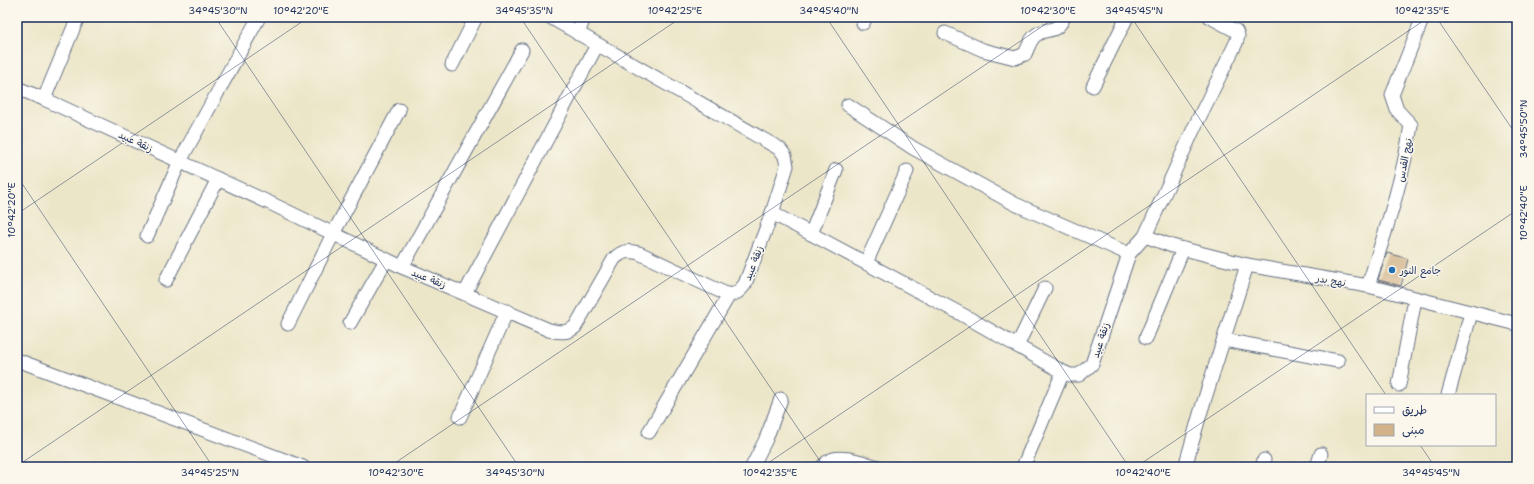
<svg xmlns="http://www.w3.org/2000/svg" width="1534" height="484" font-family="'Shantell Sans','Playpen Sans Arabic',sans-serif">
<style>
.building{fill:#d2b288}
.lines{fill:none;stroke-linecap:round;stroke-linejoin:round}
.minor-casing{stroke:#646f83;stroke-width:15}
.minor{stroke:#fff;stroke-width:13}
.ticks{fill:none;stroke:#1b2f5e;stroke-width:1;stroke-opacity:0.45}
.poi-dot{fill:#1f6fb2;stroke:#fbf7ec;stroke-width:1.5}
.labels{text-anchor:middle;stroke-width:3;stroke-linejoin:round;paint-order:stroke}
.street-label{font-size:10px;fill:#1b2f5e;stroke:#fbf7ec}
.poi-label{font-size:10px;fill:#1b2f5e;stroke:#fbf7ec;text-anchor:start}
.neatline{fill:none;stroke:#1b2f5e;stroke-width:1.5}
.ticks-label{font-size:10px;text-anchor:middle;fill:#1b2f5e}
</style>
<rect width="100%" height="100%" fill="#fbf7ec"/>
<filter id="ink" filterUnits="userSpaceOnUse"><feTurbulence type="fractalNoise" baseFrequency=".025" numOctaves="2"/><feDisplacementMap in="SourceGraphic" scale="8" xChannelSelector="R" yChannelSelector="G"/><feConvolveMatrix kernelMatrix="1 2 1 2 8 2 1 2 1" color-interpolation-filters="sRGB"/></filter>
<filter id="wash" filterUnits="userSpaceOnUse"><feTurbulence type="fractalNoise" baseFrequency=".012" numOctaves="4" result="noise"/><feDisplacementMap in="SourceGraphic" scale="16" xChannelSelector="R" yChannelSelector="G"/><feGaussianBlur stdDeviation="0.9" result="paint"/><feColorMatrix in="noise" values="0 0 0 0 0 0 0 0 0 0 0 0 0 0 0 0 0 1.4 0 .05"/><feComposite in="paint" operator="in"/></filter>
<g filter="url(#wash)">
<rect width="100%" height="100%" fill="#ece6c9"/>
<g id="blocks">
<!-- building -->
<polygon class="building" points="1387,253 1408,259 1401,286 1378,280"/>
</g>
</g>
<g filter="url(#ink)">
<use href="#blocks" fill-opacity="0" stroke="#646f83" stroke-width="1"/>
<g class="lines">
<!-- minor casing -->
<g class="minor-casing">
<g id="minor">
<polyline points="550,17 780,149 785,156 787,166 772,213"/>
<polyline points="863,23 866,17"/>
<path d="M945 33 983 50 1015 58 1025 54C1028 48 1030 39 1036 35 1047 26 1055 36 1064 17"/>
<polyline points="578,34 584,17"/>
<polyline points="452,65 476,17"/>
<polyline points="1093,86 1127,17"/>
<path d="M17 88 44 99 272 204 402 267 549 330C560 332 566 334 575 327L614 259C622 251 628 250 639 253L724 293C734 297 739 292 745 284L772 213 963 315 1063 372 1070 375H1079L1092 364 1129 254 1145 236 1195 126 1236 43 1238 36 1236 31 1210 17"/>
<polyline points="44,99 78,17"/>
<polyline points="848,105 913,148 1015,204 1129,254"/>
<polyline points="811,234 836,170"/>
<polyline points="147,236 180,161 259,17"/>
<polyline points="1145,236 1172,246 1247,265 1368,286 1517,324"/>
<polyline points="866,263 907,171"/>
<polyline points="402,267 522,50"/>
<polyline points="166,280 218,179"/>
<path d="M1368 286C1385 233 1403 180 1411 125L1397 110 1392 95 1423 17"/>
<polyline points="465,293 597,45"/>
<polyline points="350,323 386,260"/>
<polyline points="288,324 333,234 399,110"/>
<polyline points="1146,338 1183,249"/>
<polyline points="1224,340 1338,361"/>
<polyline points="1017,346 1045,288"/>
<polyline points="17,360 303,467"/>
<polyline points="1399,385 1415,299"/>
<polyline points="1448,395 1471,313"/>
<polyline points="460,417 507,311"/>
<polyline points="649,432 729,295"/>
<polyline points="752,467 766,439 781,399"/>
<path d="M822 467C824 465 826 462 829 461 840 453 866 464 879 467"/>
<polyline points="1023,467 1063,372"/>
<polyline points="1185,467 1200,414 1247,265"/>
<polyline points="1262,467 1264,460"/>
<polyline points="1317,467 1321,454"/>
</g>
</g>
<!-- minor -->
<use href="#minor" class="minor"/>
</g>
</g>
<!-- ticks -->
<path class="ticks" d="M215 17 519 467M520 17 824 467M826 17 1129 467M1131 17 1386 395M1436 17 1517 136M17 176 213 467M17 214 309 17M1420 445 1435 467M17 466 682 17M389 467 1056 17M762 467 1429 17M1136 467 1517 210M1509 467 1517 462"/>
<!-- markers -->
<circle class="poi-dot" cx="1392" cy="270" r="4"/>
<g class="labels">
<!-- street labels -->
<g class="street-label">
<text transform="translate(136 141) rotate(25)" y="4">زنقة عبيد</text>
<text transform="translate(1404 160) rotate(-79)" y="4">نهج القدس</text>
<text transform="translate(753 263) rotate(-69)" y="4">زنقة عبيد</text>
<text transform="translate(429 278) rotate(22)" y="4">زنقة عبيد</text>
<text transform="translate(1331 280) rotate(10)" y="4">نهج بدر</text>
<text transform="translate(1100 340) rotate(-72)" y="4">زنقة عبيد</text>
</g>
<!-- poi labels -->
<g class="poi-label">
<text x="1400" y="274">جامع النور</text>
</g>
</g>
<!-- margin -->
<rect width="1534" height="484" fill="none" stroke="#fbf7ec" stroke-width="44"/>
<!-- legend -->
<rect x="1366" y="394" width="130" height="52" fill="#fbf7ec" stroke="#a1a7b3"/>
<rect x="1374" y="407" width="20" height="6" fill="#ffffff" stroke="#a1a7b3"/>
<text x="1402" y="414" font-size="12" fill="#1b2f5e">طريق</text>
<rect x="1374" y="424" width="20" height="12" fill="#d2b288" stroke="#a1a7b3"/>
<text x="1402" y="434" font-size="12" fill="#1b2f5e">مبنى</text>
<rect x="22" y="22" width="1490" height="440" class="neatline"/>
<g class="ticks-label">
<text x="218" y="14">34°45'30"N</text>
<text x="301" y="14">10°42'20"E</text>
<text x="524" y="14">34°45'35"N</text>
<text x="675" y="14">10°42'25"E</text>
<text x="829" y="14">34°45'40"N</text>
<text x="1048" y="14">10°42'30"E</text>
<text x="1134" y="14">34°45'45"N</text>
<text x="1422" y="14">10°42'35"E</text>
<text transform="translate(1523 129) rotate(-90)" y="4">34°45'50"N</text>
<text transform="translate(11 210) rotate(-90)" y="4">10°42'20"E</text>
<text transform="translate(1523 213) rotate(-90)" y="4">10°42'40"E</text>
<text x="210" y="476">34°45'25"N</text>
<text x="396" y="476">10°42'30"E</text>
<text x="515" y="476">34°45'30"N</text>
<text x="770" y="476">10°42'35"E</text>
<text x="1143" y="476">10°42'40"E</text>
<text x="1431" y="476">34°45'45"N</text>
</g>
</svg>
